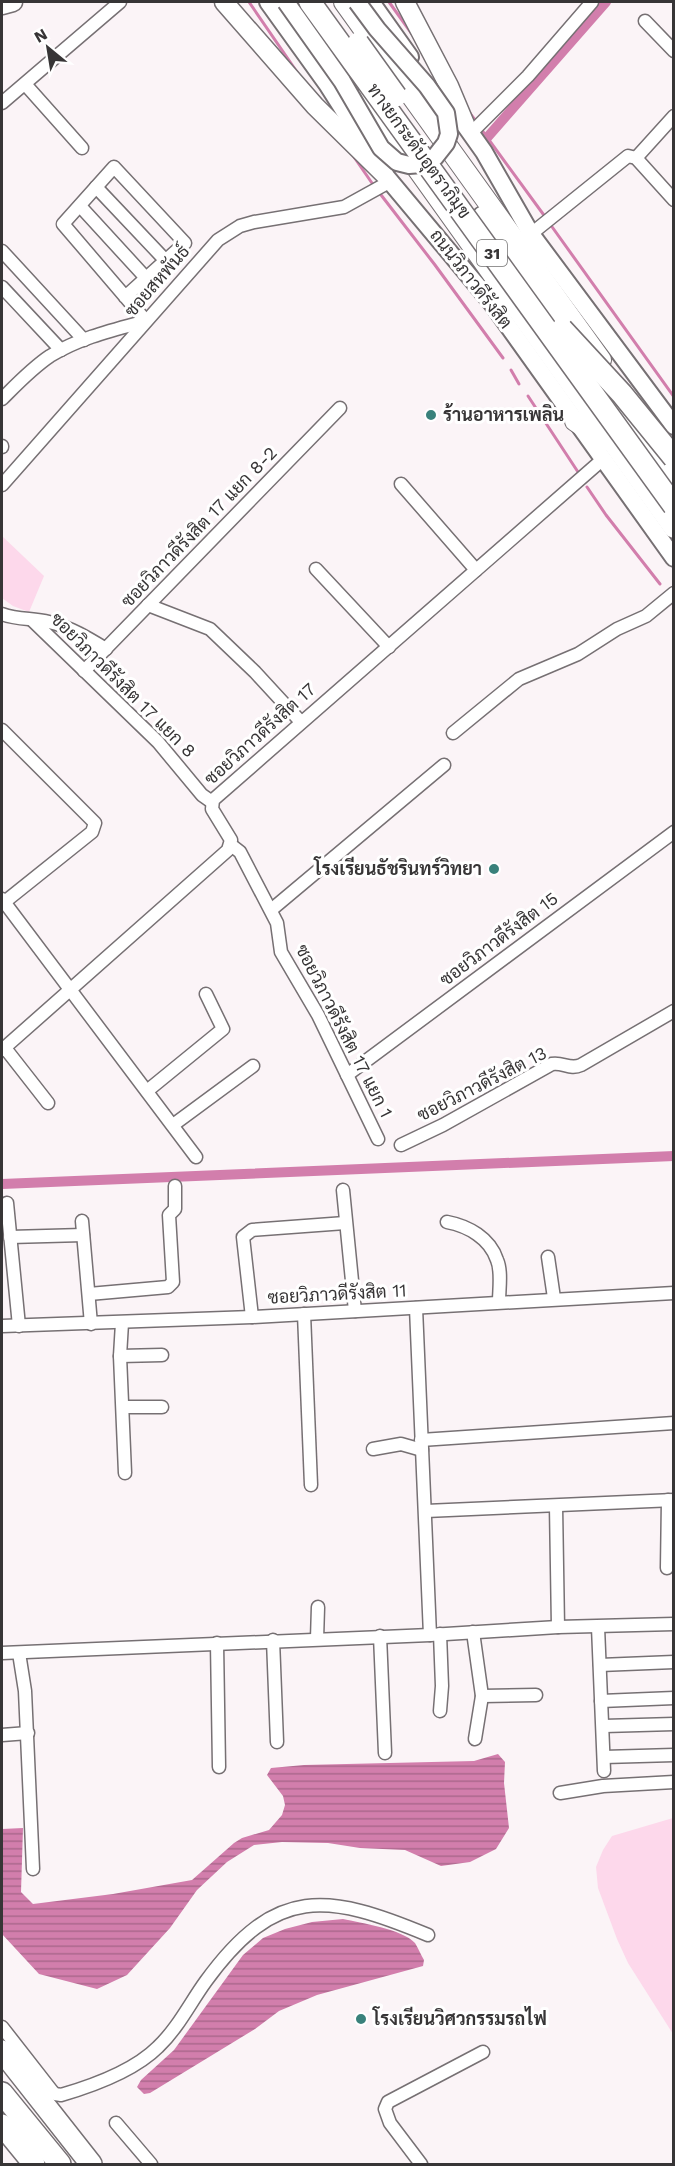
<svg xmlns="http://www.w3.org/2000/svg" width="675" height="2166" font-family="'Work Sans',Sarabun,sans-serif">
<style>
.green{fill:#fdd8eb}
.water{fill:url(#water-rules)}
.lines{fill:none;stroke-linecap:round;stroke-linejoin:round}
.stream{stroke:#d27eac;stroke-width:3}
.canal{stroke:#d27eac;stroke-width:10}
.minor-casing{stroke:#767073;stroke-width:15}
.secondary-casing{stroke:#767073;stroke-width:20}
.primary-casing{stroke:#767073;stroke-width:21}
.trunk-casing{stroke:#767073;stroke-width:22}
.motorway-casing{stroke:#767073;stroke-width:24}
.minor{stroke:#fff;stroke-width:12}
.secondary{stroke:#fff;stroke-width:16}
.primary{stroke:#fff;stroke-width:18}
.trunk{stroke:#fff;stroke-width:20}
.motorway{stroke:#fff;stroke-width:21}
.secondary-bridge-casing{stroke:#767073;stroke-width:20;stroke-linecap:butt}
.motorway-bridge-casing{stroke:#767073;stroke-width:24;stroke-linecap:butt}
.secondary-bridge{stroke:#fff;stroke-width:16}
.motorway-bridge{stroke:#fff;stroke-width:21}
.poi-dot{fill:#39817b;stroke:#fff;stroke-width:2}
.labels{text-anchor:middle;stroke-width:6;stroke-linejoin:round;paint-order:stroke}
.shield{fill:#fff;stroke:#737272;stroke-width:1.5}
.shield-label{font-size:16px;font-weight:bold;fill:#373536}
.street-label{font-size:18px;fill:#373536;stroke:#fff}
.poi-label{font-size:18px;font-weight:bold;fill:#373536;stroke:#fff;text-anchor:start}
</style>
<defs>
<pattern id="water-rules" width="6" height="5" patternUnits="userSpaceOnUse" patternTransform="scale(1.5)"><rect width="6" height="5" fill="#d27eac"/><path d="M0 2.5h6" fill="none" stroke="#ab688d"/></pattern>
</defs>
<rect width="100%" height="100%" fill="#fbf4f7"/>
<!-- green -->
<g class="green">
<polygon points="2,536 44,576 29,612 13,606 2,598"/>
<polygon points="673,1818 674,2034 673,2034 628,1963 617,1939 598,1888 596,1867 603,1850 612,1836"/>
</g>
<!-- water -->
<g class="water">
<polygon points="498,1754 505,1762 504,1783 509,1828 496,1849 470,1862 441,1866 405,1850 360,1848 328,1843 282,1842 254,1845 227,1862 197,1890 170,1928 127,1975 97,1989 39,1974 2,1934 2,1829 23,1828 21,1892 33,1904 113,1894 192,1880 234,1843 242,1838 269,1830 282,1815 285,1805 283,1796 267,1775 271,1768 304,1765 474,1761"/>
<path d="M343 1919C361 1923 402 1929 415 1943 418 1948 421 1955 424 1960L423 1966 317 1995 279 2011 255 2029 150 2093 144 2094 137 2087 141 2080 174 2050 243 1955 263 1938 285 1929 312 1922Z"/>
</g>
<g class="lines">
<!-- stream -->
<g class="stream">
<polyline points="249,2 297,72"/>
<polyline points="389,2 412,34"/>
<polyline points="469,112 478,124"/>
<polyline points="481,129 546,218"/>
<polyline points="354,157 374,186"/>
<polyline points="378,191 435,265 503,358"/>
<polyline points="550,224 674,397"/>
<polyline points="511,370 519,384"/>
<polyline points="528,396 578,472"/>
<polyline points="587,487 606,515 660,584"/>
</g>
<!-- canal -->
<g class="canal">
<polyline points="478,148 606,2"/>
<polyline points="2,1184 674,1156"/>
</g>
<!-- minor casing -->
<g class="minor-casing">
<g id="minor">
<polyline points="645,21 674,51"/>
<polyline points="25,84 82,148"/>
<polyline points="2,103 120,2"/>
<polyline points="471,133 528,76 592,2"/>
<polyline points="636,158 674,116"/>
<polyline points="96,187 166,261"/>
<polyline points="80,206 146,278"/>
<polyline points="531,234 628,156 636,158 674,200"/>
<polyline points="2,251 84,340"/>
<polyline points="2,287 61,350"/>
<path d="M2 399C17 384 32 368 50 356 79 338 113 330 146 321L63 224 114 167 185 243 125 297"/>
<polyline points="2,446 2,447"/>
<polyline points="401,484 476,570"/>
<polyline points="2,485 218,240 240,226 254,222 344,207 391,181"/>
<polyline points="316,569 389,647"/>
<polyline points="148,605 210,629 255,672 301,722"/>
<path d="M2 614C18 620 33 618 49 622 70 627 88 638 106 649"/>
<polyline points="32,620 158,742 202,795 212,802"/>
<polyline points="84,671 340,408"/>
<polyline points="2,730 95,823 92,832 2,904"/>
<polyline points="453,733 519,679 578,654 617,629 646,616 674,593"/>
<polyline points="231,845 240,852 277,923 281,952 318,1015 378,1139"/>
<polyline points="2,899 196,1157"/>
<polyline points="271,910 444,765"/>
<polyline points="5,1048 48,1103"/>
<polyline points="2,1050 228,850 231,840 212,809 213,800 602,460"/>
<polyline points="347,1075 674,832"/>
<polyline points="147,1091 223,1029 206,994"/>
<polyline points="173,1125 253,1066"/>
<path d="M401 1145 443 1125 552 1064C563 1062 570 1070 581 1065L674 1011"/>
<polyline points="343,1190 355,1311"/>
<polyline points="7,1203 19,1326"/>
<polyline points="82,1221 91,1324"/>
<path d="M447 1222C468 1226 490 1238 497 1260 502 1271 499 1290 499 1302"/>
<polyline points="10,1237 83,1235"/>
<polyline points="548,1257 554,1298"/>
<polyline points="89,1294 168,1287 173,1282 169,1215 175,1209 175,1186"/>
<polyline points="416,1308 430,1635"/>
<polyline points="304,1314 311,1485"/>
<polyline points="252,1317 243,1237 252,1230 345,1223"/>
<polyline points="122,1323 120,1356 125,1473"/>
<polyline points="2,1326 252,1317 674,1293"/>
<polyline points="120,1356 162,1355"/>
<polyline points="123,1407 162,1407"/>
<polyline points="421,1440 674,1423"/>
<polyline points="373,1449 401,1444 422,1450"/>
<polyline points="556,1506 558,1627"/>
<polyline points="426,1511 674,1500"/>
<polyline points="667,1568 668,1500"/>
<polyline points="598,1627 604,1771"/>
<polyline points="473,1632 482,1696 475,1739"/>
<polyline points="440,1634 442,1686 440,1711"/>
<polyline points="380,1636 385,1753"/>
<polyline points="317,1639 318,1607"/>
<polyline points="273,1640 277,1742"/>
<polyline points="217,1643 219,1767"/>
<polyline points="2,1653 430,1635 558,1627 674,1624"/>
<polyline points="19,1653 25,1691 33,1869"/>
<polyline points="600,1665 674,1662"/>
<polyline points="482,1696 536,1695"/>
<polyline points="601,1701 674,1698"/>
<polyline points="604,1726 674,1724"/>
<polyline points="2,1735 28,1733"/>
<polyline points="604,1757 674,1755"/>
<polyline points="560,1793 603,1786 674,1782"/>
<path d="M2 2027 52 2091 55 2094 61 2095C92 2086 135 2070 158 2047 178 2028 190 2003 206 1981 276 1885 327 1893 428 1935"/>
<polyline points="116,2123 151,2164"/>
<polyline points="421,2164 390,2123 385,2109 388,2102 483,2052"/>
</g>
</g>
<!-- secondary casing -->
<g class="secondary-casing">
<g id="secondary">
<polyline points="268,2 327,84 384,174 491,302 674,558"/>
<polyline points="371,2 410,57"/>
<polyline points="457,114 484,152 531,234 674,426"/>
</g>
</g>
<!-- primary casing -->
<g class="primary-casing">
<g id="primary">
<polyline points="224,2 315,106 384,174"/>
<polyline points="405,2 449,86 465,124"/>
<polyline points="2,5 13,2"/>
</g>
</g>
<!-- trunk casing -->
<g class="trunk-casing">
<g id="trunk">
<polyline points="344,2 601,360"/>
<polyline points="366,97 674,528"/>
<polyline points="575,421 603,440"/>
</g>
</g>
<!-- motorway casing -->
<g class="motorway-casing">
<g id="motorway">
<polyline points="483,217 573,344"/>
<polyline points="600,381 674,482"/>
<polyline points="2,2051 91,2164"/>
<polyline points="2,2093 60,2164"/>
<polyline points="2,2125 34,2164"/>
</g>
</g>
<!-- minor -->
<use href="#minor" class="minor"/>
<!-- secondary -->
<use href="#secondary" class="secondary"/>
<!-- primary -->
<use href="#primary" class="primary"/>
<!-- trunk -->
<use href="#trunk" class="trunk"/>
<!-- motorway -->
<use href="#motorway" class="motorway"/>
<!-- secondary-bridge casing -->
<g class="secondary-bridge-casing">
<polyline id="secondary-bridge" points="286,2 342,81 381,148 397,162 409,165 422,164 435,157 446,143 449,134 446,113 427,86 377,29 357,2"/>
</g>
<!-- motorway-bridge casing -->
<g class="motorway-bridge-casing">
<g id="motorway-bridge">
<polyline points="310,2 674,506"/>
<polyline points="358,43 396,96"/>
<polyline points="562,329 622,394 674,458"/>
</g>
</g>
<!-- secondary-bridge -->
<use href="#secondary-bridge" class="secondary-bridge"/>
<!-- motorway-bridge -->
<use href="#motorway-bridge" class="motorway-bridge"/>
</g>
<!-- markers -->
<g class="poi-dot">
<circle cx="431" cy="415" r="6"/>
<circle cx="494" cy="869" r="6"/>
<circle cx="361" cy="2019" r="6"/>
</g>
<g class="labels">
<!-- shield labels -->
<rect class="shield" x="477" y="240" width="30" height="26" rx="4.5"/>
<g class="shield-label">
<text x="492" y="259">31</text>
</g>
<!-- street labels -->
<g class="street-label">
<text transform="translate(419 151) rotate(54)" y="6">ทางยกระดับอุตราภิมุข</text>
<text transform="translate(471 279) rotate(52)" y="6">ถนนวิภาวดีรังสิต</text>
<text transform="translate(157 281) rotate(-49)" y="6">ซอยสหพันธ์</text>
<text transform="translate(199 527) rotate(-46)" y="6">ซอยวิภาวดีรังสิต 17 แยก 8-2</text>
<text transform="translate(123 685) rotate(45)" y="6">ซอยวิภาวดีรังสิต 17 แยก 8</text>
<text transform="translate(260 734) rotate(-42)" y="6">ซอยวิภาวดีรังสิต 17</text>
<text transform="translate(499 939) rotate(-37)" y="6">ซอยวิภาวดีรังสิต 15</text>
<text transform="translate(344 1031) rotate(63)" y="6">ซอยวิภาวดีรังสิต 17 แยก 1</text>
<text transform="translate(482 1084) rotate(-27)" y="6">ซอยวิภาวดีรังสิต 13</text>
<text transform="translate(337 1294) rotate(-3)" y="6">ซอยวิภาวดีรังสิต 11</text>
</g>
<!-- poi labels -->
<g class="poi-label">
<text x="443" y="421">ร้านอาหารเพลิน</text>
<text x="482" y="875" text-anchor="end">โรงเรียนธัชรินทร์วิทยา</text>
<text x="373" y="2025">โรงเรียนวิศวกรรมรถไฟ</text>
</g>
</g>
<!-- border -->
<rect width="675" height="2166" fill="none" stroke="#373536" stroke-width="6"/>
<!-- north arrow -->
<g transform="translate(48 48) rotate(330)" stroke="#ffffff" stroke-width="4.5" paint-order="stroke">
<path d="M0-4.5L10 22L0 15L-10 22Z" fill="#373536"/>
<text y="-9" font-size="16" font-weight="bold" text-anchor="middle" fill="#373536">N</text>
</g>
</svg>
